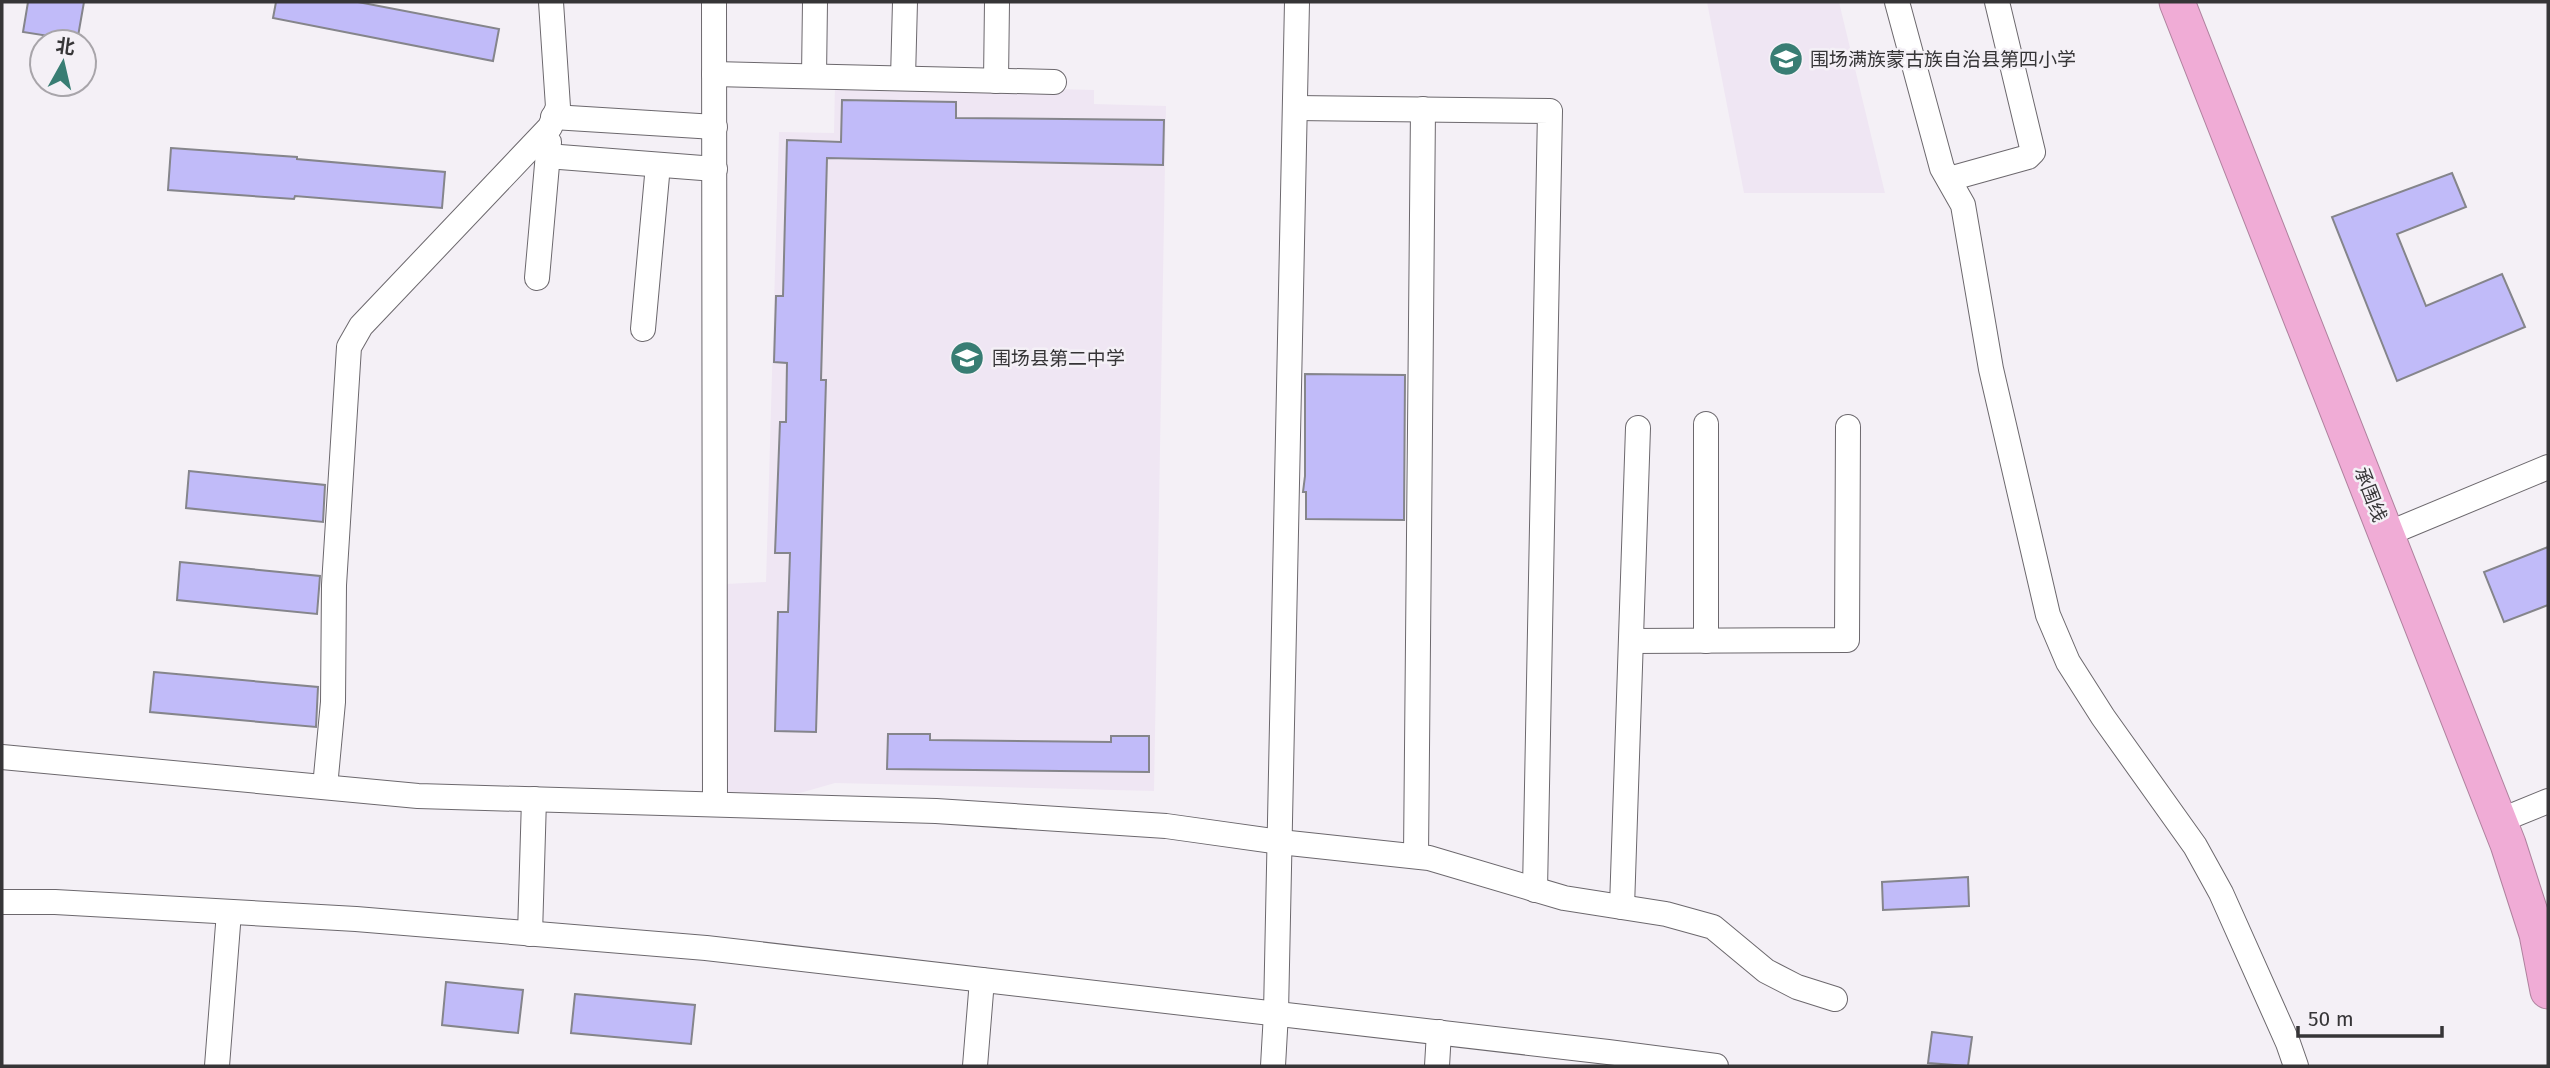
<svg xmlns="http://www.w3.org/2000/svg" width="2550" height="1068" font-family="'Fira Sans','Noto Sans SC',sans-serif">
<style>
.built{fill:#efe6f3}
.building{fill:#c1bbf9;stroke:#85858b;stroke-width:2}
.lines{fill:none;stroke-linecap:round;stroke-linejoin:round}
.minor-casing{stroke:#6c686d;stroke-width:26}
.highway-casing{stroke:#af829e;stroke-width:37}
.minor{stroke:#fff;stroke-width:24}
.highway{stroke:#f0acd6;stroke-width:35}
.labels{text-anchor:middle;stroke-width:5;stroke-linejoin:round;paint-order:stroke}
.poi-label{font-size:19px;fill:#363537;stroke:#f4f0f6;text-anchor:start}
.street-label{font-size:19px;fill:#363537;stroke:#f4f0f6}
</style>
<rect width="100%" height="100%" fill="#f4f0f6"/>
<g class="built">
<polygon points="1707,2 1839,2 1885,193 1744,193"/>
<polygon points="835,83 1094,90 1094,104 1166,106 1154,791 835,783 800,793 726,795 726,584 766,582 779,132 834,133"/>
</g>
<g class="building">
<polygon points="28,2 84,2 77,42 48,42 49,36 23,32"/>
<polygon points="276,2 358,2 499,29 493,61 273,18"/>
<polygon points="842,100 956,102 956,118 1164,120 1163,165 827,158 821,380 826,380 816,732 775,731 778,612 788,612 790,553 775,553 780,422 786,422 787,363 774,362 776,296 783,296 787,140 841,142"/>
<polygon points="171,148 297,157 297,159 445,172 442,208 295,196 294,199 168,190"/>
<polygon points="2452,173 2466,207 2397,234 2426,306 2502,274 2525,327 2397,381 2332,217"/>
<polygon points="1305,374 1405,375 1404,520 1306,519 1306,492 1303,492 1305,476"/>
<polygon points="189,471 325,485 323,522 186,508"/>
<polygon points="2548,547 2548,605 2504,622 2484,572"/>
<polygon points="180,562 320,576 317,614 177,600"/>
<polygon points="154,672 318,687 316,727 150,712"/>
<polygon points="888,734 930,734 930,740 1111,742 1111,736 1149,736 1149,772 887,769"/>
<polygon points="1968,877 1969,906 1883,910 1882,882"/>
<polygon points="446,982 523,990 518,1033 442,1025"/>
<polygon points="575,994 695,1005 691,1044 571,1033"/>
<polygon points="1932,1032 1972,1037 1968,1066 1928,1063"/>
</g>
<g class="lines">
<g class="minor-casing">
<g id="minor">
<polyline points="714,2 715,803"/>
<polyline points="1897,2 1942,168 1963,205 1991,369 2048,615 2068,662 2103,717 2195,846 2221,893 2288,1043 2296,1066"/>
<polyline points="714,74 1054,82"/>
<polyline points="814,76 815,2"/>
<polyline points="903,78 905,2"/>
<polyline points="996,81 997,2"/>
<polyline points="1296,108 1550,111 1535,890"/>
<polyline points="553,117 715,127"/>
<polyline points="547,156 715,169"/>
<polyline points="1949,179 2028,157 2033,152 1997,2"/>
<polyline points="537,278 549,142"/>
<polyline points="643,329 658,165"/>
<polyline points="2387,534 2548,467"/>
<polyline points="1631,641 1847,640 1848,427"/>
<polyline points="1706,641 1706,424"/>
<polyline points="2,757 418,796 936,811 1166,826 1280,842 1429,858 1564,898 1666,914 1713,927 1766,971 1797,987 1835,999"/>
<polyline points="325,787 333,702 334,585 349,347 361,326 550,127 558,107 551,2"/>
<polyline points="2499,821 2548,801"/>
<polyline points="1416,856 1423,109"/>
<polyline points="2,902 55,902 356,919 706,948 1608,1052 1716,1066"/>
<polyline points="1622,907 1638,428"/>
<polyline points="530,934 534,799"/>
<polyline points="217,1066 229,912"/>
<polyline points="975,1066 982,980"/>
<polyline points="1273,1066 1276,1013 1297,2"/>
<polyline points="1437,1066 1439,1032"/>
</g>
</g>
<g class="highway-casing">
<polyline id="highway" points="2177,2 2508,844 2537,934 2548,991"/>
</g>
<use href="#minor" class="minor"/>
<use href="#highway" class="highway"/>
</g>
<defs>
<g id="school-disc" transform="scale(1.75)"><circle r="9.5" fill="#387d73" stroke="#f4f0f6"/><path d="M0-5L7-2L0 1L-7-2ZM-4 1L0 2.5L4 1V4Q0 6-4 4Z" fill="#fff"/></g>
</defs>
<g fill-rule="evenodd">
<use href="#school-disc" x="1786" y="59"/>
<use href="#school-disc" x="967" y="358"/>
</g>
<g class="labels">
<g class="poi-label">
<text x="1810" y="66">围场满族蒙古族自治县第四小学</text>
<text x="992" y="365">围场县第二中学</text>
</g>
<g class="street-label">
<text transform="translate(2371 494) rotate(69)" y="7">承围线</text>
</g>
</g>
<rect width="2550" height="1068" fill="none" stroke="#363537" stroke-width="7"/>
<g transform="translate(63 63) rotate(8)"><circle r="33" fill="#f4f0f6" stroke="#a8a5aa" stroke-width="2"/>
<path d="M0-5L12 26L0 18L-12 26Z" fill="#387d73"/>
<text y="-10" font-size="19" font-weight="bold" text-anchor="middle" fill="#363537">北</text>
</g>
<path d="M2298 1026v10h144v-10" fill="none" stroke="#363537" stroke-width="3.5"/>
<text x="2308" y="1026" font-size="21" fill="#363537" stroke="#f4f0f6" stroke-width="5" paint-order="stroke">50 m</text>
</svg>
